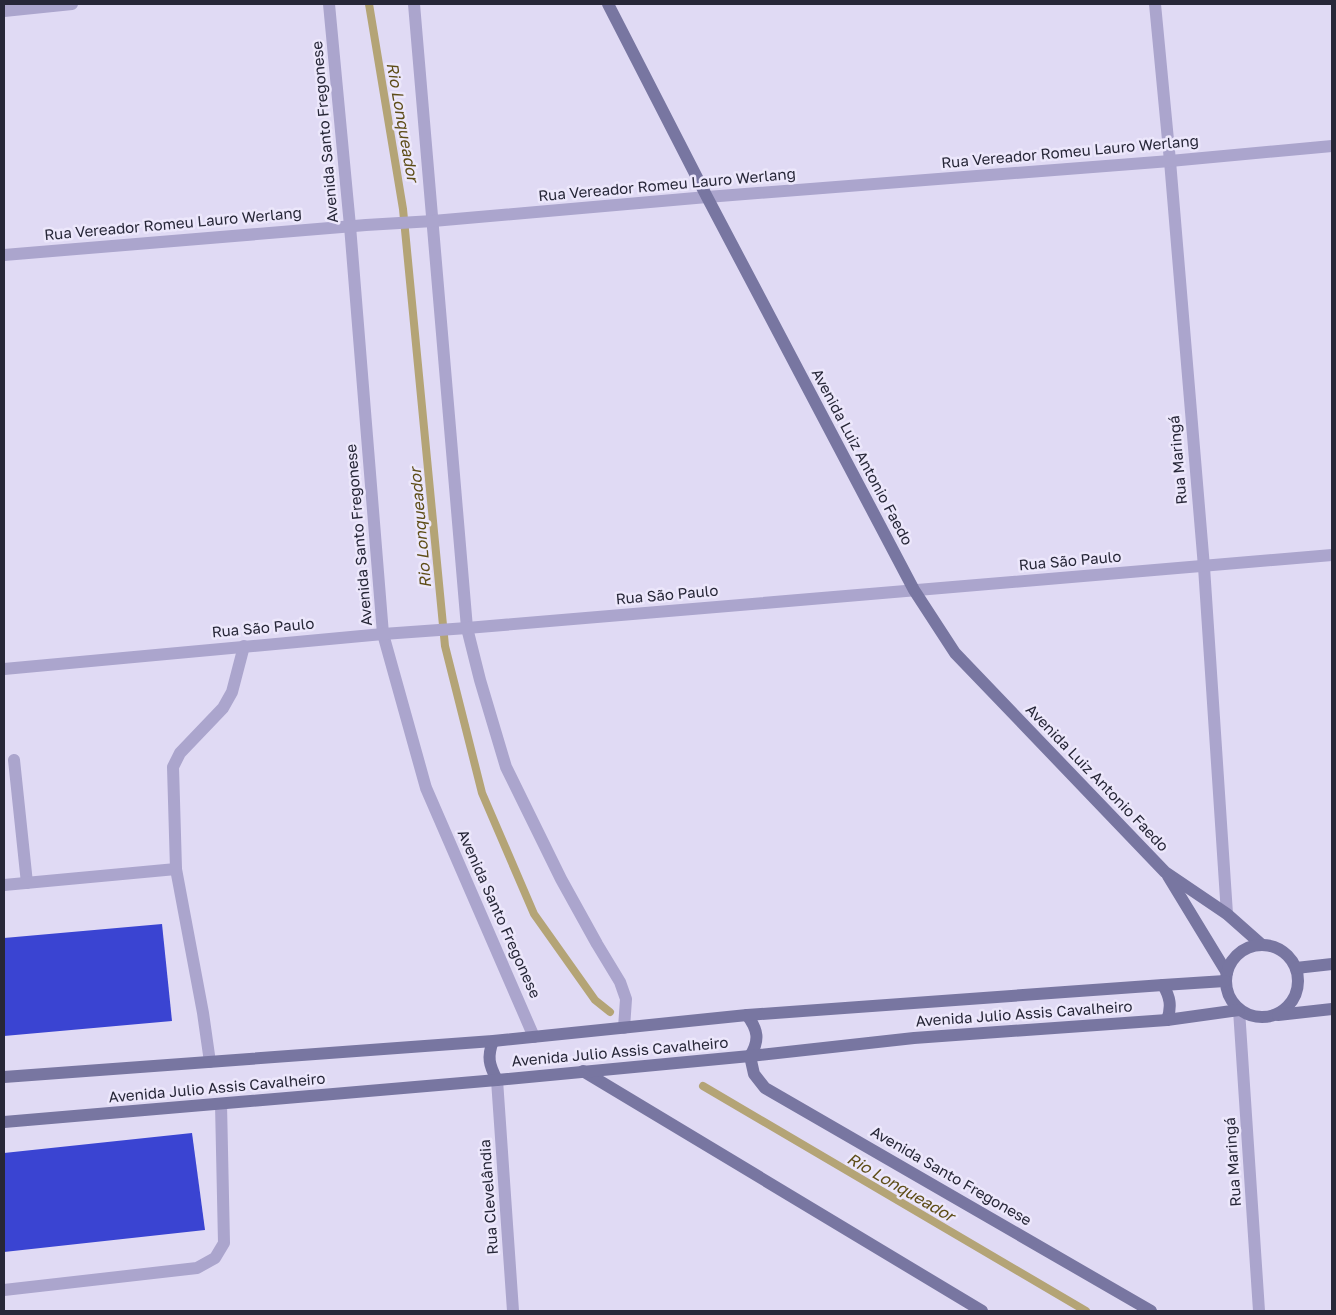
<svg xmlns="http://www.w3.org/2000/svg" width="1336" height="1315" font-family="'Golos Text',sans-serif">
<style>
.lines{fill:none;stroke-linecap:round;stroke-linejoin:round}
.stream{stroke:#b4a476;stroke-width:8}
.building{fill:#3a44d2}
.lane{stroke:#aba5cd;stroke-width:12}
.street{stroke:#aba5cd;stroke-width:12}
.secondary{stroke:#7876a1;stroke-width:12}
.labels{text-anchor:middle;stroke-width:5;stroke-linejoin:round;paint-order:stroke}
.street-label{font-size:15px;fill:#272738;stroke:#ece7fb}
.water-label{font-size:16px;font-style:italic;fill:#5e4d18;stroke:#ece7fb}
</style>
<rect width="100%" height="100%" fill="#e0daf4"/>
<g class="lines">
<g class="stream">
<polyline points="369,4 403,209 445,646 482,793 534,914 595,1000 610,1012"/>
<polyline points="703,1086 1086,1311"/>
</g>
</g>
<g class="building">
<polygon points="162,924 172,1021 4,1036 4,938"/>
<polygon points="192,1133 205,1230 4,1252 4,1153"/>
</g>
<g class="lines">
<g class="lane">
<polyline points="14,760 27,883"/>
<polyline points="4,885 176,869"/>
<polyline points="210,1062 203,1013 176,869 173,767 180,753 223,708 232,692 244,646"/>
<polyline points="4,1290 197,1268 215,1258 224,1243 221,1104"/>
</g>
<g class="street">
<polyline points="329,4 350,226 383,634 426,788 534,1037"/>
<polyline points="414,4 467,628 480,680 506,767 561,879 597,944 620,982 626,999 624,1028"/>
<polyline points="1155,4 1170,161 1204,567 1227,914"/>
<polyline points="4,11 72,4"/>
<polyline points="4,255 366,225 433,221 707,197 1170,161 1332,146"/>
<polyline points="4,669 383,634 467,628 1332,555"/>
<polyline points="1239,1010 1259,1311"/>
<polyline points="497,1080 513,1311"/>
</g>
<g class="secondary">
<polyline points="608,4 707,197 914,590 955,653 1165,872 1227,914 1262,945"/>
<polyline points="1168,876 1227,973"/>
<circle cx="1262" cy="981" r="36"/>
<polyline points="1296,968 1332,964"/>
<path d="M1163 985C1170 997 1172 1006 1167 1020"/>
<path d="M747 1015C758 1030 760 1040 750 1056L754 1074 765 1088 1151 1311"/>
<polyline points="1278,1015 1332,1009"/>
<path d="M493 1041C487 1057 489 1065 497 1080"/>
<polyline points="583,1071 982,1311"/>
<polyline points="4,1077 493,1041 747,1015 1163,985 1225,981"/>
<polyline points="4,1122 497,1080 750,1056 914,1038 1167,1020 1239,1010"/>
</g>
</g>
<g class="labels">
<g class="street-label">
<text transform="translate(325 132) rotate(-95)" y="5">Avenida Santo Fregonese</text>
<text transform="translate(1070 152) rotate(-5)" y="5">Rua Vereador Romeu Lauro Werlang</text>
<text transform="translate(667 185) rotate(-5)" y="5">Rua Vereador Romeu Lauro Werlang</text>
<text transform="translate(173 224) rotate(-5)" y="5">Rua Vereador Romeu Lauro Werlang</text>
<text transform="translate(862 457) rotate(62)" y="5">Avenida Luiz Antonio Faedo</text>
<text transform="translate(1178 460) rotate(-95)" y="5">Rua Maringá</text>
<text transform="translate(359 535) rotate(-95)" y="5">Avenida Santo Fregonese</text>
<text transform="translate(1070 561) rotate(-5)" y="5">Rua São Paulo</text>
<text transform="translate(667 595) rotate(-5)" y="5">Rua São Paulo</text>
<text transform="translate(263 628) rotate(-5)" y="5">Rua São Paulo</text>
<text transform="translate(1097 778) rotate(46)" y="5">Avenida Luiz Antonio Faedo</text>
<text transform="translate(499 914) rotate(66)" y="5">Avenida Santo Fregonese</text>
<text transform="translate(1024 1014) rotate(-4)" y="5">Avenida Julio Assis Cavalheiro</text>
<text transform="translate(620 1052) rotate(-5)" y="5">Avenida Julio Assis Cavalheiro</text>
<text transform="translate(217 1088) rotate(-5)" y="5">Avenida Julio Assis Cavalheiro</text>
<text transform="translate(1233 1162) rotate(-94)" y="5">Rua Maringá</text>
<text transform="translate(951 1176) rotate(30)" y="5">Avenida Santo Fregonese</text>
<text transform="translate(489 1197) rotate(-94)" y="5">Rua Clevelândia</text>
</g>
<g class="water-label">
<text transform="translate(403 122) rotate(80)" y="6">Rio Lonqueador</text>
<text transform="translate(420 528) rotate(-95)" y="6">Rio Lonqueador</text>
<text transform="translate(901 1187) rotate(30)" y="6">Rio Lonqueador</text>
</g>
</g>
<rect width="1336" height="1315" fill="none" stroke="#272738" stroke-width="10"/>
</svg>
